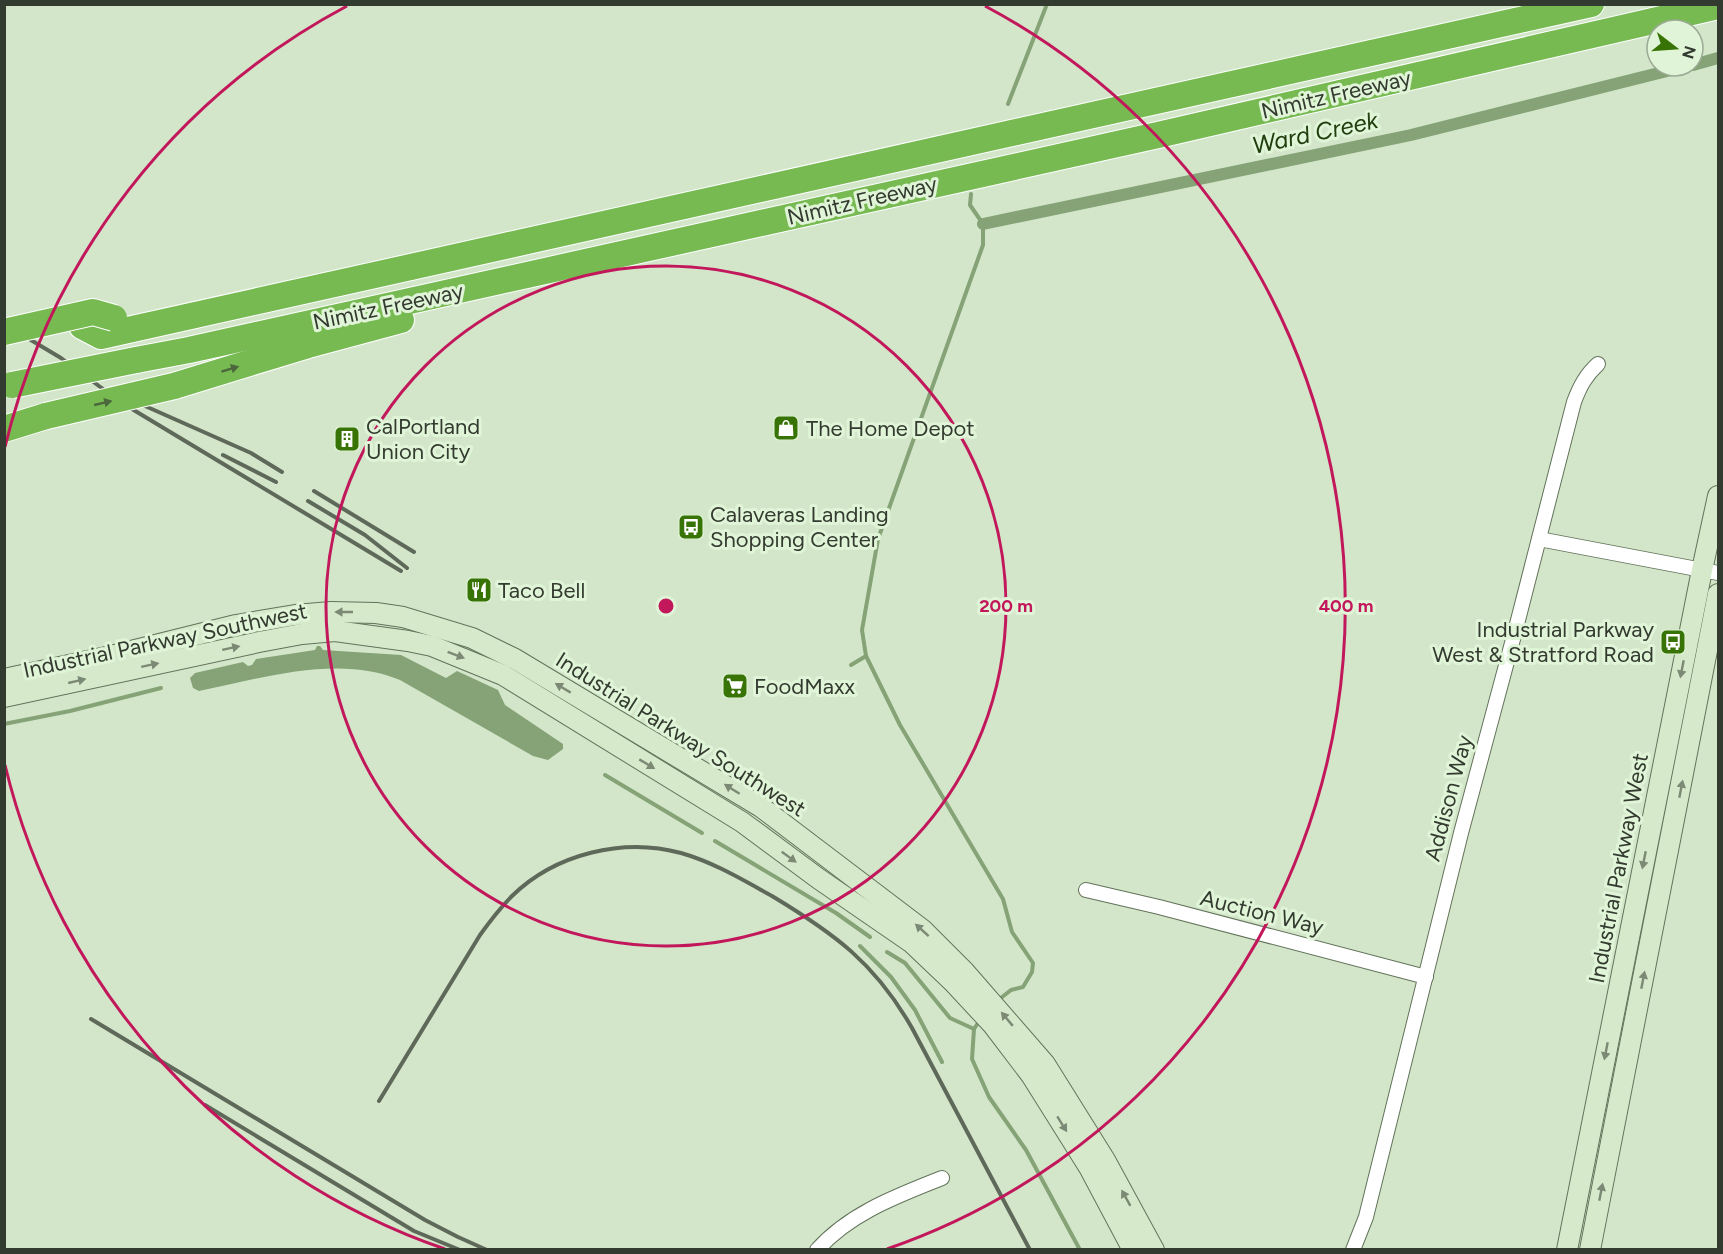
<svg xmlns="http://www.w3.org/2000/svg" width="1723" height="1254" font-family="Figtree,sans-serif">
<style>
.water{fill:#85a376}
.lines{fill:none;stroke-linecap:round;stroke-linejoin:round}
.stream{stroke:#85a376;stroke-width:4}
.canal{stroke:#85a376;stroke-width:12}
.street-casing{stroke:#62735a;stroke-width:16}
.secondary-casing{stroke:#62735a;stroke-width:22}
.highway-casing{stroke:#fff;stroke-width:28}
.street{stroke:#fff;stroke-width:14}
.secondary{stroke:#d6eacb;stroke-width:20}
.highway{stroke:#77ba52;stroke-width:26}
.rail{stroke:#5f695a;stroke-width:4}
.highway-bridge-casing{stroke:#fff;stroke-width:28;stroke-linecap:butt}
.highway-bridge{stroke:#77ba52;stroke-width:26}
.oneway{fill:#4b673b}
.oneway2{fill:#7c8975}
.ring{fill:none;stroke:#c2185b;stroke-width:3}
.labels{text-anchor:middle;stroke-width:6;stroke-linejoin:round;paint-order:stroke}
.street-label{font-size:22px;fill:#333a2f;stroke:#e0f4d7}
.poi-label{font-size:22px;fill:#333a2f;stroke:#e0f4d7;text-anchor:start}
.water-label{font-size:24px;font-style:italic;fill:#203e0e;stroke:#e0f4d7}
.centre{fill:#c2185b;stroke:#e0f4d7;stroke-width:3}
.ring-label{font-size:18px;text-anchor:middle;font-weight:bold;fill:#c2185b;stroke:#e0f4d7;stroke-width:6;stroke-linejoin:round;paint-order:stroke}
</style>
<rect width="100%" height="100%" fill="#d3e6ca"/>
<path class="water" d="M317 646H320L323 650 401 655 446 678 457 671 498 690 505 705 563 744V749L548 760 533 756 400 680C340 654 261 678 199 691L193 688 190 678 195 673 243 662 248 666 252 665 256 659 315 650Z"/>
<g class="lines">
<g class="stream">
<polyline points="1008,104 1047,4"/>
<polyline points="971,194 970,205 983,224 983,245 878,539 862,630 866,656 900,725 1003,899 1012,932 1033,963 1032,972 1023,987 1011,990 997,1001"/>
<polyline points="851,665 866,656"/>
<polyline points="4,724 70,711 161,688"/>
<polyline points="605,775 702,833"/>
<polyline points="715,841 836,913 870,937"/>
<polyline points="860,946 891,977 915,1010 942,1062"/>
<polyline points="887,952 905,963 950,1018 974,1029"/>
<polyline points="980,1020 974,1029 972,1059 989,1097 1026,1150 1080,1250"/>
</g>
<g class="canal">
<polyline points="1693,65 1718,58"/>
<polyline points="983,224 1411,135 1687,66"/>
</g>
<g class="street-casing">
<g id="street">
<polyline points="1539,539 1718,573"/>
<polyline points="1086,890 1159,907 1426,977"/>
<path d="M817 1250C850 1213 897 1196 942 1178"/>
<path d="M1353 1250 1366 1217 1461 833 1516 628 1574 402C1580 386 1586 375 1598 364"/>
</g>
</g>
<g class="secondary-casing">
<g id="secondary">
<polyline points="4,679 111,656 236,625 295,615 331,612 376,613 403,617 472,638 515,659 761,807 923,930 964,971 1045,1064 1105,1160 1154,1250"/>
<polyline points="4,697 259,642 302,634 335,631 408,641 432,646 503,675 742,822 819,879 912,943 953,982 993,1025 1031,1075 1090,1169 1133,1250"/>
<polyline points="1567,1250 1702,570 1718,496"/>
<polyline points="1590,1250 1718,594"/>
</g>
</g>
<g class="highway-casing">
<g id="highway">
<polyline points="82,326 101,336 1591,4"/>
<polyline points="136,360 189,350 1158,135 1718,6"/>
<polyline points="174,386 308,345 401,320"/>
<polyline points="4,429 46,416"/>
</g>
</g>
<use href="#street" class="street"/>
<use href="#secondary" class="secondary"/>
<use href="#highway" class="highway"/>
<g class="rail">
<polyline points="4,324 61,358 122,403 401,571"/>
<polyline points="136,402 251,453 282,472"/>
<polyline points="223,455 276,482"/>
<polyline points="314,491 414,552"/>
<polyline points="308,501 365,535 407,568"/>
<polyline points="91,1019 425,1220 458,1237 487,1250"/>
<path d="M379 1101 480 935C490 921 500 908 512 896 555 854 623 837 681 853 713 862 743 880 772 896 835 934 875 963 912 1028L1030 1250"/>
<polyline points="205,1105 414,1231 460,1250"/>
</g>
<g class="highway-bridge-casing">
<g id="highway-bridge">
<polyline points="4,332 93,312 114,318"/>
<polyline points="12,385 136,360"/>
<polyline points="46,416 174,386"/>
</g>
</g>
<use href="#highway-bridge" class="highway-bridge"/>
</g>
<defs><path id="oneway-solid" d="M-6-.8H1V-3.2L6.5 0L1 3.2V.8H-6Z" transform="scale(1.5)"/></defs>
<g class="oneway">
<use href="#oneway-solid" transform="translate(230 369) rotate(-17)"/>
<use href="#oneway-solid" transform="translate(103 403) rotate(-13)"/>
</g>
<g class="oneway2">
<use href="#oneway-solid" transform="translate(344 612) rotate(-180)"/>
<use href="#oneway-solid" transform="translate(231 648) rotate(-12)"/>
<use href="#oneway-solid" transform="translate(456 655) rotate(21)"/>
<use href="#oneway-solid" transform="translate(150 665) rotate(-12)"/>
<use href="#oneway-solid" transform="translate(1682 669) rotate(101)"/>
<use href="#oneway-solid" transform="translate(77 681) rotate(-13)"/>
<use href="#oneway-solid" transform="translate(563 688) rotate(-149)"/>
<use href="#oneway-solid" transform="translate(647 764) rotate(31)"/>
<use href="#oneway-solid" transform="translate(732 789) rotate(-148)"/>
<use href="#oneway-solid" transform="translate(1681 789) rotate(-79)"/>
<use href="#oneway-solid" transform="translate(789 857) rotate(36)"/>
<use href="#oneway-solid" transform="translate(1644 860) rotate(101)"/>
<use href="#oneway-solid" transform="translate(922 930) rotate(-138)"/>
<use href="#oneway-solid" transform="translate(1643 980) rotate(-79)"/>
<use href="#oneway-solid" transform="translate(1007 1019) rotate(-130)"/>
<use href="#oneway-solid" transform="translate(1606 1051) rotate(101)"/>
<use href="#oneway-solid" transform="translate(1062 1124) rotate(58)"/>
<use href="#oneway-solid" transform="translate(1601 1192) rotate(-79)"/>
<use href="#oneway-solid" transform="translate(1126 1198) rotate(-119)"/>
</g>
<g class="ring">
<circle cx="666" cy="606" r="340"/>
<path d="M445 1249A680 680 0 0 1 5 765M5 447A680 680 0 0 1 347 6M985 6A680 680 0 0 1 887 1249"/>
</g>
<defs>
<g id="shop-square" transform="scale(1.35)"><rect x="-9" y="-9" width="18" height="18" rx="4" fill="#387306" stroke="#e0f4d7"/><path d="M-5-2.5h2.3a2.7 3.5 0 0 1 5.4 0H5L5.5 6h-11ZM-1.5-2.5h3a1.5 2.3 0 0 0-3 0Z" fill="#fff"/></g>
<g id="building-square" transform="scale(1.35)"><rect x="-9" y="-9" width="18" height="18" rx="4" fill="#387306" stroke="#e0f4d7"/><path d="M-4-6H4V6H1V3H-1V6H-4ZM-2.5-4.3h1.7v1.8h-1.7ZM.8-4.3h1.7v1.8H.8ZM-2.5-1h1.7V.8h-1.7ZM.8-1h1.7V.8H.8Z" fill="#fff"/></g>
<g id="bus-square" transform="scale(1.35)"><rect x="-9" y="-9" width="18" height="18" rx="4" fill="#387306" stroke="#e0f4d7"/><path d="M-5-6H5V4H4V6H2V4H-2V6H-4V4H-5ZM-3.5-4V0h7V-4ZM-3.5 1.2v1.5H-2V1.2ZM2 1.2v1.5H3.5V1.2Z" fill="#fff"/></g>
<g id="restaurant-square" transform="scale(1.35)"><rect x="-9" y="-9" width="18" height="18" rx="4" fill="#387306" stroke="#e0f4d7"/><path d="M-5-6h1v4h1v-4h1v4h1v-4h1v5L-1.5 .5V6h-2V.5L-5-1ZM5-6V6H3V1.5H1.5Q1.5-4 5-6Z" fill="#fff"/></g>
<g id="supermarket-square" transform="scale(1.35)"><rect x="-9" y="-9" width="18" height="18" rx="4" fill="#387306" stroke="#e0f4d7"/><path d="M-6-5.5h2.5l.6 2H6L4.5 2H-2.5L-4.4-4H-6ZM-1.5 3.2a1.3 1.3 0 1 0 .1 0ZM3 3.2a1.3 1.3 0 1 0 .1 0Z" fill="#fff"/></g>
</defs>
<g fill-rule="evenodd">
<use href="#shop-square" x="786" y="428"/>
<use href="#building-square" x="347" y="439"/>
<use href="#bus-square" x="691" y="527"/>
<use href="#restaurant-square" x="479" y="590"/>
<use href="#bus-square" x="1673" y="642"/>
<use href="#supermarket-square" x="735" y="686"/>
</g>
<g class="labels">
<g class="street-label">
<text transform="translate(1336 94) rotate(-13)" y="8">Nimitz Freeway</text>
<text transform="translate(862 200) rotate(-13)" y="8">Nimitz Freeway</text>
<text transform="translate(388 306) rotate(-12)" y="8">Nimitz Freeway</text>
<text transform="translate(165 640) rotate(-12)" y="8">Industrial Parkway Southwest</text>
<text transform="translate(681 734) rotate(32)" y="8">Industrial Parkway Southwest</text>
<text transform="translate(1448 798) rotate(-75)" y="8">Addison Way</text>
<text transform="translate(1618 868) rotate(-79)" y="8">Industrial Parkway West</text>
<text transform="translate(1262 912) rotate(14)" y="8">Auction Way</text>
</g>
<g class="poi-label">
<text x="366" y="434">CalPortland<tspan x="366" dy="25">Union City</tspan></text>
<text x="806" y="436">The Home Depot</text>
<text x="710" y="522">Calaveras Landing<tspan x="710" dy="25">Shopping Center</tspan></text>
<text x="498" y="598">Taco Bell</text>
<text x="1654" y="637" text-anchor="end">Industrial Parkway<tspan x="1654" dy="25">West &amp; Stratford Road</tspan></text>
<text x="754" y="694">FoodMaxx</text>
</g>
<g class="water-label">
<text transform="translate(1315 133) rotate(-12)" y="8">Ward Creek</text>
</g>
</g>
<circle cx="666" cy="606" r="9" class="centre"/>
<g class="ring-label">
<text x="1006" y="612">200 m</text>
<text x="1346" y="612">400 m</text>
</g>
<rect width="1723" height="1254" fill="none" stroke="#333a2f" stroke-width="12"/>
<g transform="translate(1675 48) rotate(107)"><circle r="28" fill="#e0f4d7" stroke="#9baa94" stroke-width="1.5"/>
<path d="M0-4.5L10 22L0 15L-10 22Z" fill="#387306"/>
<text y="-9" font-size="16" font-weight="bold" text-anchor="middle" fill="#333a2f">N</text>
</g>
</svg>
